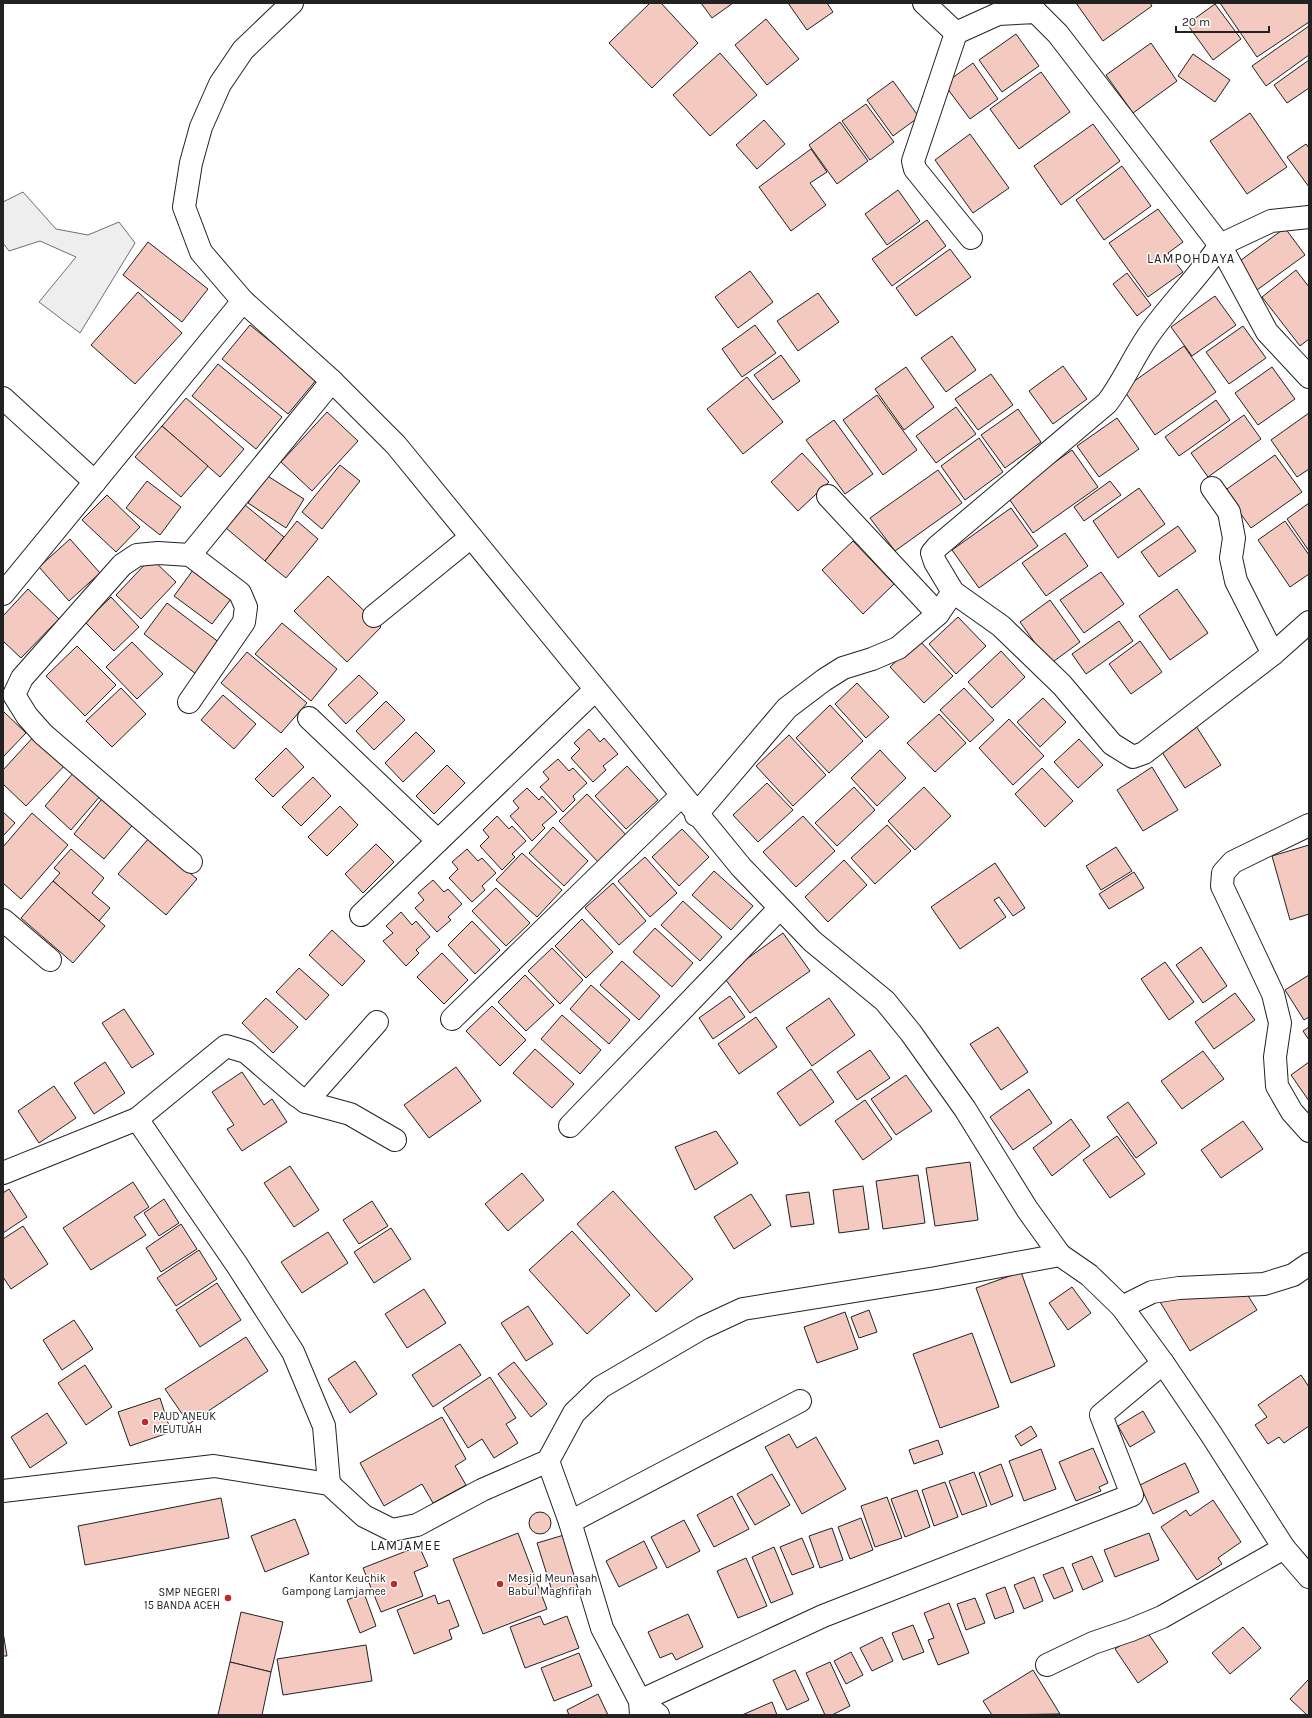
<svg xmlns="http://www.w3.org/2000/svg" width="1312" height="1718" font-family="Karla,sans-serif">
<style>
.green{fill:#eee;stroke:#6f6f6f}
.building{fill:#f3c9c0;stroke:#222}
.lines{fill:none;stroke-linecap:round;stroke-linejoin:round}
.street-casing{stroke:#222;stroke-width:24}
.secondary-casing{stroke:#222;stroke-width:24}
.street{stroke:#fff;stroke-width:22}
.secondary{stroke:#fff;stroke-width:22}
.poi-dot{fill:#c62828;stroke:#fff;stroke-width:1.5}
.labels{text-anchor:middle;stroke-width:3;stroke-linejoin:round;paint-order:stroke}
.poi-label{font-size:11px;fill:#222;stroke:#fff;text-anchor:start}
.quarter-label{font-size:13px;letter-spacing:1px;fill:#222;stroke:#fff}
</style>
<rect width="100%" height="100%" fill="#fff"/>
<polygon class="green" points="23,192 56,229 88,235 119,222 135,243 80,333 39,302 76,257 40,241 9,251 3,243 3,202"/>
<g class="building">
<polygon points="650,3 661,3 698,43 652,88 609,43"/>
<polygon points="701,3 733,3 712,18"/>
<polygon points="788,3 827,3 833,12 807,30"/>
<polygon points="1076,3 1150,3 1152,6 1103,41"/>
<polygon points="1220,3 1309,3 1309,22 1257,57"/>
<polygon points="1215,4 1241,39 1213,60 1187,24"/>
<polygon points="766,19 799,59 767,85 735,45"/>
<polygon points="1309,26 1309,55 1266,86 1252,66"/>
<polygon points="1016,34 1039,66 1002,92 979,60"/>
<polygon points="1151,43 1177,81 1133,113 1106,75"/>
<polygon points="720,53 757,95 710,136 673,95"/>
<polygon points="1193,54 1230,80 1215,102 1178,76"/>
<polygon points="1309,60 1309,88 1287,103 1274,85"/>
<polygon points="973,63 998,99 970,119 944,84"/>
<polygon points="1041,72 1070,112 1019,149 990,109"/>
<polygon points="893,81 919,117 893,136 867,100"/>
<polygon points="866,104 894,142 870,160 842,121"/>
<polygon points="1250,113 1287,167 1247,194 1210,141"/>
<polygon points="764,120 785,144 757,169 736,145"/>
<polygon points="840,122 868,161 837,184 809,145"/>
<polygon points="1093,124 1120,161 1061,205 1034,166"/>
<polygon points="970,134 1009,188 973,213 935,160"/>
<polygon points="1306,144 1309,148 1309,187 1287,157"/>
<polygon points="811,149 827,172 810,183 826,205 791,231 759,187"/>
<polygon points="1122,166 1151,206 1104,240 1076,200"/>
<polygon points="898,190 920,221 887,245 865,214"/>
<polygon points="1158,209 1183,242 1168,253 1183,272 1148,297 1109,243"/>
<polygon points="927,220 946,246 892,286 872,259"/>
<polygon points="1285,228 1305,255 1257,290 1237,263"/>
<polygon points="148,242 208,289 182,322 123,275"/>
<polygon points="950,249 971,277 916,316 896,288"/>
<polygon points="1296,270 1309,287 1309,339 1300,346 1262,297"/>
<polygon points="750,271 773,302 738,328 715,297"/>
<polygon points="1127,273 1151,305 1137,316 1113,284"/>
<polygon points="138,292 182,333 135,384 91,345"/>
<polygon points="818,293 839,322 798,351 777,321"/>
<polygon points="1215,296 1236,325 1192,356 1171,327"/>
<polygon points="250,325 317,379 288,414 222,359"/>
<polygon points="755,325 776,353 742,377 722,349"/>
<polygon points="1243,326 1266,358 1229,384 1206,352"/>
<polygon points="952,336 976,370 946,392 921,358"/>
<polygon points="1184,346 1216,392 1155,435 1123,389"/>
<polygon points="781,355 800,381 773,400 754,375"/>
<polygon points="218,364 282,417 256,449 192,396"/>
<polygon points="1063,366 1087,399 1053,424 1029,391"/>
<polygon points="906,367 934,407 904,430 875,389"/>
<polygon points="1272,367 1295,399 1258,425 1235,393"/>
<polygon points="991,374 1013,405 978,430 955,399"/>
<polygon points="747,377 783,422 743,454 707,409"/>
<polygon points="877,395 917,450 883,475 843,420"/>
<polygon points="186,398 244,449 220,477 162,426"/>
<polygon points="1216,400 1230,420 1179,456 1165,437"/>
<polygon points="956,407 976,434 936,463 916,436"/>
<polygon points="1018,409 1041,442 1005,468 981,435"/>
<polygon points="327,412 358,441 312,491 281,462"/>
<polygon points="1309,413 1309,469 1297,477 1271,440"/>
<polygon points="1244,415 1261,439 1208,477 1191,453"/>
<polygon points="1117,418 1139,449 1099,477 1077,446"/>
<polygon points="834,420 873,474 845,494 806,440"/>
<polygon points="162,426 208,466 181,497 135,457"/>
<polygon points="979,438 1003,472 965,500 941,466"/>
<polygon points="1072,450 1098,487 1033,533 1007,496"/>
<polygon points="802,453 829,482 798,511 771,482"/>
<polygon points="1275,455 1302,492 1251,528 1224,491"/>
<polygon points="340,465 360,481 322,529 302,512"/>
<polygon points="938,470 962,503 895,551 870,518"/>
<polygon points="266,475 304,499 286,528 248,503"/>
<polygon points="147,481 181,507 160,535 126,508"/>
<polygon points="1110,481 1121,495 1084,521 1074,507"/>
<polygon points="1139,488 1165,524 1118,558 1093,521"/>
<polygon points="107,495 140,527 116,552 82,520"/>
<polygon points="1309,503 1309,551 1287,519"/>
<polygon points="245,505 284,537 265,561 226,528"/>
<polygon points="1011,508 1038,546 979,588 952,550"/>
<polygon points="297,521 318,539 286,578 265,561"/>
<polygon points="1285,521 1309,555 1309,574 1290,587 1258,540"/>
<polygon points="1178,526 1196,551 1159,577 1141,552"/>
<polygon points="1065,533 1088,566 1046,596 1022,563"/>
<polygon points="70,539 100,573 69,601 39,567"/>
<polygon points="853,541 894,584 863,614 822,570"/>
<polygon points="151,558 176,582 141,619 116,595"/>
<polygon points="196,566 234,595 212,624 174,596"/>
<polygon points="1101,572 1124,604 1084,633 1060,600"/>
<polygon points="328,576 381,627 347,662 294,611"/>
<polygon points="28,589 59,619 21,658 3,641 3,616"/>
<polygon points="1177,589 1208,633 1170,660 1139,616"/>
<polygon points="111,597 139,627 114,651 85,622"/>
<polygon points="1050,600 1080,642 1050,664 1020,622"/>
<polygon points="167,603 220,643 196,674 144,634"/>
<polygon points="958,617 986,646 956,674 929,644"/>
<polygon points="1119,621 1133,641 1086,674 1072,654"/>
<polygon points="282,623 337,669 311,701 255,654"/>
<polygon points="919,640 953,676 924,703 890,667"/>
<polygon points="1140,641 1162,672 1131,694 1109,664"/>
<polygon points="132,642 163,674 137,699 106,667"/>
<polygon points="77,646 116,685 85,716 46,676"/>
<polygon points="1001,651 1025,677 992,708 968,682"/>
<polygon points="247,652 307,703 281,733 221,683"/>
<polygon points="359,675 378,693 346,724 328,705"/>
<polygon points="857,683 889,717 866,738 835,704"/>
<polygon points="121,688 146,714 112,747 86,721"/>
<polygon points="964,688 994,720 970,742 940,710"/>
<polygon points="223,695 256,724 234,749 201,720"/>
<polygon points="1043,698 1066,722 1040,747 1017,722"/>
<polygon points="386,701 405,720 374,750 356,731"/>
<polygon points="830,705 863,741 829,773 796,738"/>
<polygon points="3,711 26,733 3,757"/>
<polygon points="939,714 966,743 935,772 907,743"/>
<polygon points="1009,719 1044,756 1013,785 979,748"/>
<polygon points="1196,726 1221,765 1185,788 1160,749"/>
<polygon points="589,729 600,742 604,738 618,754 603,766 606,770 593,782 571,758 580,749 574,743"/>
<polygon points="416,732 435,751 403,782 385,763"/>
<polygon points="37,733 68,762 26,806 3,784 3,770"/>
<polygon points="789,735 826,775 793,806 756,766"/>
<polygon points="1079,739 1103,765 1078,788 1054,762"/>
<polygon points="286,748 304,767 273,797 255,779"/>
<polygon points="880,750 906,778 877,806 851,778"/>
<polygon points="558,759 569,771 573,768 587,783 573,796 575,800 563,812 540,787 549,779 543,772"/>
<polygon points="447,765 465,783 434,814 416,796"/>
<polygon points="627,766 658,800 626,829 595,796"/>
<polygon points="1152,767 1178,810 1143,831 1117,790"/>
<polygon points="1042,768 1073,801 1045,827 1015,794"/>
<polygon points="74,772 101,795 71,830 45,806"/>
<polygon points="313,777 331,796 301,826 282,807"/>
<polygon points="767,783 793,810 758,842 733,815"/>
<polygon points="854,787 875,810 837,846 815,823"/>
<polygon points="924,787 951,816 915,850 888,821"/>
<polygon points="527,788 539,800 542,796 557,812 542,825 545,828 532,841 510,816 519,808 513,801"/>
<polygon points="587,794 629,838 601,865 559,821"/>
<polygon points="105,795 136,821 104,859 74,834"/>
<polygon points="340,806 358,825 327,856 308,837"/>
<polygon points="3,812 15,823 3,836"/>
<polygon points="32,813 68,845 21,899 3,883 3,847"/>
<polygon points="497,816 509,829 512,826 526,841 512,854 515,857 502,870 480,846 489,837 483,830"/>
<polygon points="803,816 835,851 796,887 763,852"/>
<polygon points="887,825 911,851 875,884 851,858"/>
<polygon points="553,827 588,861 564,886 529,853"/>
<polygon points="682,829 709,857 679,886 652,857"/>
<polygon points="149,838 197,879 166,915 118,874"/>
<polygon points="376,844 394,862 363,893 345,874"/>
<polygon points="1309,845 1309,914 1290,920 1272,856"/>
<polygon points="1116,847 1132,871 1101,890 1086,866"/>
<polygon points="71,849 104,878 92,893 110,908 99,921 53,881 60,873 54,868"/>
<polygon points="467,849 478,861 482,858 496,873 482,886 485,890 472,902 449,878 458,869 452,862"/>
<polygon points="522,853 562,890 537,917 496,880"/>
<polygon points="645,857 677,893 650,917 618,881"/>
<polygon points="844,860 867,885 828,922 805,897"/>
<polygon points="995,863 1025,908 1013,916 999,897 994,900 1006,917 960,949 931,907"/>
<polygon points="714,871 753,906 731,930 692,895"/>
<polygon points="1134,872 1144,888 1109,909 1099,894"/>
<polygon points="433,880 444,892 448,889 462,904 448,917 451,920 437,932 415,908 424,900 418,893"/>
<polygon points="53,881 105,926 73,963 21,918"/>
<polygon points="613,883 646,921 619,945 585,908"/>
<polygon points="496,888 530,923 506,946 472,911"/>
<polygon points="683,901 722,937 700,961 661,925"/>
<polygon points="401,912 412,925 416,921 430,937 416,950 419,953 406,966 383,941 393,933 386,926"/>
<polygon points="582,919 613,952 586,978 555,946"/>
<polygon points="472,921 500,950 475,974 448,945"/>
<polygon points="655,928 693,963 672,987 633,952"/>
<polygon points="332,930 365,961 342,986 309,955"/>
<polygon points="783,933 810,971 750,1013 723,976"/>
<polygon points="1201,947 1227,986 1203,1003 1176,965"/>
<polygon points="552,948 583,980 560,1004 528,971"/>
<polygon points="442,953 468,980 444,1004 417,977"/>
<polygon points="622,961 660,996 639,1020 600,985"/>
<polygon points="1165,962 1194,1002 1169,1020 1141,979"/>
<polygon points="299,968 329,995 306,1020 276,992"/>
<polygon points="525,975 554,1005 526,1031 498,1002"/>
<polygon points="1309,975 1309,1017 1304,1020 1285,990"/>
<polygon points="591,985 630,1020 609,1044 570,1009"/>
<polygon points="1235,993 1255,1020 1214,1049 1195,1022"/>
<polygon points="730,996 745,1017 713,1039 699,1018"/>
<polygon points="266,998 298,1027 273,1053 242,1023"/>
<polygon points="829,998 855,1035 812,1066 786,1028"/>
<polygon points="492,1006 526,1040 500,1066 466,1031"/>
<polygon points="124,1009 154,1054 132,1068 102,1023"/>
<polygon points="562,1015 601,1050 580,1074 541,1039"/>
<polygon points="756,1017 777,1047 739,1074 718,1044"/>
<polygon points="998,1027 1028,1072 1001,1090 970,1044"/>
<polygon points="1309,1027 1309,1040 1303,1031"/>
<polygon points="535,1049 574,1084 552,1108 513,1073"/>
<polygon points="870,1050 890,1078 857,1100 837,1072"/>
<polygon points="1203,1051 1224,1079 1182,1109 1161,1081"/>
<polygon points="105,1062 125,1093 94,1114 74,1083"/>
<polygon points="1309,1062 1309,1101 1291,1075"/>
<polygon points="456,1067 481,1101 429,1138 404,1105"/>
<polygon points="811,1069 834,1102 800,1126 777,1093"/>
<polygon points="242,1072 264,1105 272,1099 287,1122 242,1151 227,1129 234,1125 212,1092"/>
<polygon points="906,1075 932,1111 896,1135 871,1099"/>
<polygon points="54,1086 76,1118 39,1143 18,1111"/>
<polygon points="1029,1089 1052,1123 1013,1150 990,1117"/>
<polygon points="865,1100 892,1139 863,1160 835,1121"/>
<polygon points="1128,1102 1157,1143 1136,1158 1107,1117"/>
<polygon points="1071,1119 1090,1146 1052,1176 1033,1148"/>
<polygon points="1243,1121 1263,1149 1221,1178 1201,1150"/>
<polygon points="716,1131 738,1163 695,1190 675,1147"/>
<polygon points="1117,1136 1145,1174 1110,1198 1083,1160"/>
<polygon points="970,1162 978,1220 935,1226 926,1168"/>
<polygon points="290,1166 319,1210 294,1227 264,1183"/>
<polygon points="522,1173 544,1200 508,1231 485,1204"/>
<polygon points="918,1175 925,1223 883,1229 876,1181"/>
<polygon points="133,1182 149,1207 134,1217 146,1235 91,1270 63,1228"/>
<polygon points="863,1186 869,1229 839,1233 833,1190"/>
<polygon points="9,1189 27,1217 3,1233 3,1193"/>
<polygon points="613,1191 693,1279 656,1312 577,1224"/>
<polygon points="809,1192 814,1224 791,1227 786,1195"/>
<polygon points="751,1194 771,1225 734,1249 714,1217"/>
<polygon points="164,1199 179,1223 159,1236 144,1213"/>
<polygon points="372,1201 388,1226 359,1244 343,1220"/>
<polygon points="181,1224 197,1249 161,1272 146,1248"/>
<polygon points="23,1226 48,1264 11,1289 3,1277 3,1239"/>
<polygon points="391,1228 411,1259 374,1283 354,1252"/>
<polygon points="572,1231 630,1295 587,1334 529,1270"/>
<polygon points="328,1232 348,1263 302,1293 281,1262"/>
<polygon points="199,1250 217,1279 176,1306 157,1278"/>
<polygon points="1021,1272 1055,1366 1011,1383 976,1288"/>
<polygon points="217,1283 241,1320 200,1347 176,1310"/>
<polygon points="1072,1287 1091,1313 1068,1330 1049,1303"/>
<polygon points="424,1289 446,1323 407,1348 385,1314"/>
<polygon points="1247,1294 1257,1310 1190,1351 1157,1297"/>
<polygon points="528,1306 553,1344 526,1361 501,1323"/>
<polygon points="869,1310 877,1332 859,1338 851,1317"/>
<polygon points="845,1312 858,1349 817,1363 804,1327"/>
<polygon points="74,1320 93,1349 62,1370 43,1340"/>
<polygon points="972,1333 999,1407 940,1428 913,1354"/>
<polygon points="246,1337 268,1371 189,1424 165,1389"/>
<polygon points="460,1344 481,1375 433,1407 412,1375"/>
<polygon points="355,1361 377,1394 350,1413 328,1379"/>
<polygon points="514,1362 547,1404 531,1417 498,1374"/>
<polygon points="85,1365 112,1407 86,1425 58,1383"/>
<polygon points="1301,1375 1309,1387 1309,1426 1284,1443 1279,1437 1268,1444 1255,1425 1267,1417 1258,1405"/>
<polygon points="490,1377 516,1418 506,1424 518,1443 494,1458 482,1439 468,1448 443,1408"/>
<polygon points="160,1398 171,1432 130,1446 118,1412"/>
<polygon points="1143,1411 1155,1432 1130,1447 1118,1426"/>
<polygon points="47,1413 67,1443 30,1468 11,1437"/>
<polygon points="442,1417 466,1459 455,1466 466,1485 433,1503 422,1484 384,1506 360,1463"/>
<polygon points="1031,1426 1037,1436 1021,1446 1015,1436"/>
<polygon points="789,1434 797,1448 816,1437 846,1489 802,1514 765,1447"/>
<polygon points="938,1440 943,1454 914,1464 909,1450"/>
<polygon points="1093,1448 1108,1483 1099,1487 1101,1491 1076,1501 1059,1462"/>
<polygon points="1041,1449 1056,1489 1024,1501 1009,1461"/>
<polygon points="1185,1463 1199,1492 1153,1514 1140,1485"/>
<polygon points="1001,1464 1013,1496 991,1505 979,1473"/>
<polygon points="974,1472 987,1506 962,1515 949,1481"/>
<polygon points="772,1474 790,1505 755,1525 737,1494"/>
<polygon points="945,1482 958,1517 934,1526 922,1490"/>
<polygon points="917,1490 930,1527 905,1537 891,1499"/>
<polygon points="732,1496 749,1529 714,1547 697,1515"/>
<polygon points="887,1497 902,1538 875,1547 861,1506"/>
<polygon points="221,1498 229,1538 85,1565 78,1526"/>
<polygon points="1213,1500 1241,1542 1218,1558 1222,1564 1197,1580 1161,1527 1186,1510 1190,1516"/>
<circle cx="540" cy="1523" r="11"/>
<polygon points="861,1518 873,1550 850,1559 838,1527"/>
<polygon points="295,1519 309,1554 265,1572 251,1536"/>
<polygon points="684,1520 700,1551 667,1568 651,1537"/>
<polygon points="832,1528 843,1560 820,1568 809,1536"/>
<polygon points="518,1533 547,1609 483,1634 453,1559"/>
<polygon points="1149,1533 1159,1560 1115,1577 1104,1550"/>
<polygon points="564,1535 580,1589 554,1597 537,1543"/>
<polygon points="802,1538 814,1567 792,1575 780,1547"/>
<polygon points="644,1541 657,1568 619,1587 606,1561"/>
<polygon points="419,1546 428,1566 414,1572 423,1596 381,1612 363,1568"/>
<polygon points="774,1547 793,1594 771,1603 752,1557"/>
<polygon points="1092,1556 1103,1581 1083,1590 1072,1564"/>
<polygon points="746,1558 767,1606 738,1618 717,1571"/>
<polygon points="1063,1567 1073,1591 1054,1599 1043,1575"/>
<polygon points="1034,1577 1043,1601 1024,1609 1014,1585"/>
<polygon points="1005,1587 1014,1612 995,1619 986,1594"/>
<polygon points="364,1593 376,1626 360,1633 347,1600"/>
<polygon points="435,1595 438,1604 449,1600 459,1626 449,1630 452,1639 414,1654 397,1610"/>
<polygon points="975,1598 985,1623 966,1630 957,1604"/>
<polygon points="949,1603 969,1653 938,1665 928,1640 934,1638 924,1613"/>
<polygon points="241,1612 283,1622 271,1672 230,1662"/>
<polygon points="688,1614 703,1647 676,1660 672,1653 660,1658 648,1632"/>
<polygon points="540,1616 544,1625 567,1616 579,1648 525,1668 510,1627"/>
<polygon points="913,1625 924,1652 903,1660 892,1633"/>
<polygon points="1243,1627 1261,1648 1230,1674 1212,1653"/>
<polygon points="1145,1629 1168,1662 1138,1683 1115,1649"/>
<polygon points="3,1632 7,1656 3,1656"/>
<polygon points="882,1637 893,1661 872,1671 860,1648"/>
<polygon points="366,1645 372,1681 283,1695 277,1659"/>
<polygon points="851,1652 863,1675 846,1684 834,1661"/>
<polygon points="579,1653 592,1686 554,1701 541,1668"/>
<polygon points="230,1662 271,1672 262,1715 218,1715"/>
<polygon points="830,1662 850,1706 832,1715 825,1715 806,1673"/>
<polygon points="795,1670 809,1700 787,1710 773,1680"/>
<polygon points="1033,1670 1060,1714 992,1715 983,1701"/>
<polygon points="1309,1679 1309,1715 1307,1715 1290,1699"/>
<polygon points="598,1694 608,1715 569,1715 567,1710"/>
<polygon points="772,1702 777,1715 742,1715"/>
</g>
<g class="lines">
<g class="street-casing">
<g id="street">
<polyline points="924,3 956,33 998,14 1036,12 1058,34 1220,245 1271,221 1309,217"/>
<polyline points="956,33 913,161 915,169 971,238"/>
<polyline points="3,398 95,482"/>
<polyline points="1212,488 1229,512 1234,538 1231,558 1236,581 1273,654"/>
<polyline points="828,496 938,614"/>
<path d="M953 592 935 562 932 553 937 547 1107 403C1123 382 1133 358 1148 336 1170 304 1198 278 1220 245L1267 332 1309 377"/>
<polyline points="3,594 243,301"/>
<polyline points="374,616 471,537"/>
<polyline points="189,702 244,622 246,607 240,593 190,555"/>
<polyline points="309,718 438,841"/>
<polyline points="696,815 787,708 824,680 843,668 872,659 898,648 938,614 953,592 1001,626 1062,685 1112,744 1133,757 1144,753 1273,654 1309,622"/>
<polyline points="1309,825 1233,862 1223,873 1222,886 1273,994 1280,1023 1275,1057 1277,1086 1292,1112 1309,1131"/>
<polyline points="191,862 43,734 27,716 14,695 22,678 122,565 137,555 158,553 190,555 332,381"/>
<polyline points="361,915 595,690"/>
<polyline points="3,920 50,960"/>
<polyline points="452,1019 681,796"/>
<polyline points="306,1102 350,1114 395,1140"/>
<polyline points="137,1119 237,1265 293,1352 324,1426 329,1484"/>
<polyline points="570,1126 780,908"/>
<polyline points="3,1173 137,1119 226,1046 246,1052 296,1095 306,1102 377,1022"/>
<polyline points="1122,1307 1152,1292 1179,1288 1264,1284 1293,1275 1309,1264"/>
<polyline points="548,1461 570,1522 602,1628 640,1701 641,1715"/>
<polyline points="3,1491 214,1466 329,1484 364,1516 392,1530 417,1525 482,1490 548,1461 574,1413 601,1387 702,1328 743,1309 936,1278 1060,1255"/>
<polyline points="570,1522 800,1401"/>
<polyline points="1047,1665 1093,1643 1131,1630 1162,1617 1284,1548"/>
<polyline points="658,1715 640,1701 823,1616 1132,1495 1101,1415 1163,1363"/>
</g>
</g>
<g class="secondary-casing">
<polyline id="secondary" points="292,3 243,50 220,84 201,127 191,163 184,207 201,252 243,301 332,381 396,445 741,867 812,941 885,1001 911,1033 965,1109 1027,1209 1060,1255 1089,1275 1122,1307 1163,1363 1211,1434 1284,1548 1309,1577"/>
</g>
<use href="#street" class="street"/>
<use href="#secondary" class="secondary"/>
</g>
<g class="poi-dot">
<circle cx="145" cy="1422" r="4"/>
<circle cx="394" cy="1584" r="4"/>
<circle cx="500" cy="1584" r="4"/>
<circle cx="228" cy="1598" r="4"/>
</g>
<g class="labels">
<g class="poi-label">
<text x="153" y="1420">PAUD ANEUK<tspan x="153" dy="13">MEUTUAH</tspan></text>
<text x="386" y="1582" text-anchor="end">Kantor Keuchik<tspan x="386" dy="13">Gampong Lamjamee</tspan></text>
<text x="508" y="1582">Mesjid Meunasah<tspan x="508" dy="13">Babul Maghfirah</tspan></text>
<text x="220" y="1596" text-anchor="end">SMP NEGERI<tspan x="220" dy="13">15 BANDA ACEH</tspan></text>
</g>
<g class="quarter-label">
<text x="1191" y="263">LAMPOHDAYA</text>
<text x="406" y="1550">LAMJAMEE</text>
</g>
</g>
<rect width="1312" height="1718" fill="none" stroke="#222222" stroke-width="8"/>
<path d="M1176 26v6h93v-6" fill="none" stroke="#222222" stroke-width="2"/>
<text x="1182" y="26" font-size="12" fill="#222222" stroke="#ffffff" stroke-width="3" paint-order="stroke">20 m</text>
</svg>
